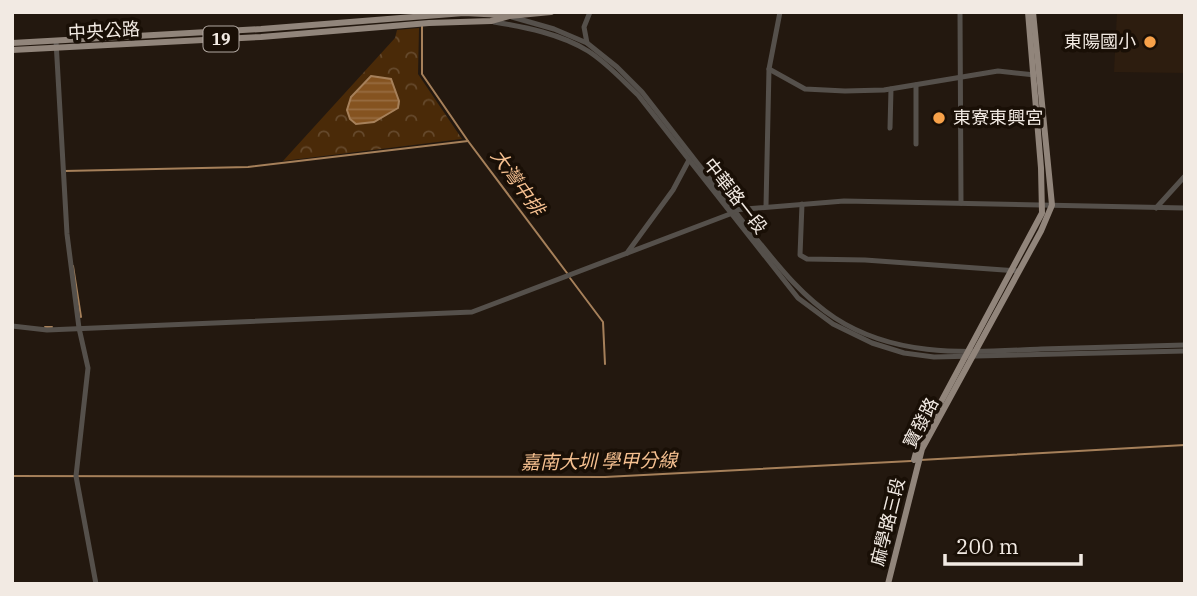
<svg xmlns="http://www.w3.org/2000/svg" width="1197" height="596" font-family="'IBM Plex Serif','Noto Sans TC',serif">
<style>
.built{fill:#2d1d0f}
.park{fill:url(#park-crowns)}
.water{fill:url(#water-rules);stroke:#a6805a;stroke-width:2}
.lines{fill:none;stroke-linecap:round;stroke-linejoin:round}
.stream{stroke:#a6805a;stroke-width:2}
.minor{stroke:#55504b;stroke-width:5}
.major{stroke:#91857b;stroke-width:6}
.poi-dot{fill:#f7a149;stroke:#190f06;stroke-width:2.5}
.labels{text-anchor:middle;stroke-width:7;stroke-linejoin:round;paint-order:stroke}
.shield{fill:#190f06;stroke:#b1a8a1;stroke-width:2}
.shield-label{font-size:16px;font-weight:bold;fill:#f2eae3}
.street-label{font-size:18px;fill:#f2eae3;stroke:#190f06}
.poi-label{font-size:18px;fill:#f2eae3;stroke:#190f06;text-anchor:end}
.water-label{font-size:19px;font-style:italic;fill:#f6c090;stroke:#190f06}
</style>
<defs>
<pattern id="park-crowns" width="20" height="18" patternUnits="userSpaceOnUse" patternTransform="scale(1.75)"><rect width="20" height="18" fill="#4a2a08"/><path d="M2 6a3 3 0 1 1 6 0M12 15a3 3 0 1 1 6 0" fill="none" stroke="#65492c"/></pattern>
<pattern id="water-rules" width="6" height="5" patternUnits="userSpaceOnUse" patternTransform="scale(1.75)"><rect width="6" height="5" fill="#855320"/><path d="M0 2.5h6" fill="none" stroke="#976c40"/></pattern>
</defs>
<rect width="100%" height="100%" fill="#23180f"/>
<polygon class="built" points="1117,12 1185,12 1185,73 1114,72"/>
<polygon class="park" points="419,28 418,74 462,139 283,161 395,38 397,30"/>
<polygon class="water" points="371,76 391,79 399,101 398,108 374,122 356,124 350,119 347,110 351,97"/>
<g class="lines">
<g class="stream">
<polyline points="422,25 422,74 468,141 567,273"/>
<polyline points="64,171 248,167 468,141"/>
<polyline points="73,266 81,317"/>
<polyline points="570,278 603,322 605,364"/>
<polyline points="45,327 52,327"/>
<polyline points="920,460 1185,445"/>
<polyline points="12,476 605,477 911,461"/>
</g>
<g class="minor">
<polyline points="960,12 961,203"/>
<polyline points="512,17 554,29 587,43 617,67 642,92 744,223"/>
<path d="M494 22C525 27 561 34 588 51 607 63 622 80 638 95L798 298 833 324 872 343 904 353 934 357 1185 351"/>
<polyline points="56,41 67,234 79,328 88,368 76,476 96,584"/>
<polyline points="587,43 584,27 590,12"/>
<polyline points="769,69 805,89 845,91 884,90 998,71 1035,75"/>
<polyline points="916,85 916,144"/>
<polyline points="890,128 891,89"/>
<polyline points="802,204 800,255 807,259 865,260 1018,271"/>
<polyline points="766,206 769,69 780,12"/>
<polyline points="1156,208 1185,176"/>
<path d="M750 231C776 263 800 295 835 318 898 359 970 352 1041 349 1089 348 1137 346 1185 345"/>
<polyline points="627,253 673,190 689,160"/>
<polyline points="12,326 47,330 472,312 730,214 733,210 844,201 1185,208"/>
</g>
<g class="major">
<polyline points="12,43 261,29 464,13 504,15"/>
<polyline points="12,50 261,37 429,23 491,21 509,16 551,12"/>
<polyline points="914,460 918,445 1042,213 1041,168 1028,12"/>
<polyline points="888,584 922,449 1041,231 1052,205 1033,12"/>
</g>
</g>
<g class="poi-dot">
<circle cx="1150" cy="42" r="7"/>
<circle cx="939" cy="118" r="7"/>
</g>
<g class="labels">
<rect class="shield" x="203.5" y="26.5" width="35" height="25" rx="5"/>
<g class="shield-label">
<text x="221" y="45">19</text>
</g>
<g class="street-label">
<text transform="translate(104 31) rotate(-3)" y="6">中央公路</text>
<text transform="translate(735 196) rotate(52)" y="6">中華路一段</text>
<text transform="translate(921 423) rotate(-63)" y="6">寶發路</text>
<text transform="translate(888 522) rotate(-76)" y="6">麻學路三段</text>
</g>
<g class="poi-label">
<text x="1136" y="48">東陽國小</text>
<text x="953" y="124" text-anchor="start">東寮東興宮</text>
</g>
<g class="water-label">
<text transform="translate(518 182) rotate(54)" y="7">大灣中排</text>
<text transform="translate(599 461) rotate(-1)" y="7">嘉南大圳 學甲分線</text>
</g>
</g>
<rect width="1197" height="596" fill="none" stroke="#f2eae3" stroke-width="28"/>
<path d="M945 554v10h136v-10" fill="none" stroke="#f2eae3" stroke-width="3.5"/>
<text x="956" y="554" font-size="21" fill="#f2eae3" stroke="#190f06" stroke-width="5" paint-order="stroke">200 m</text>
</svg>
